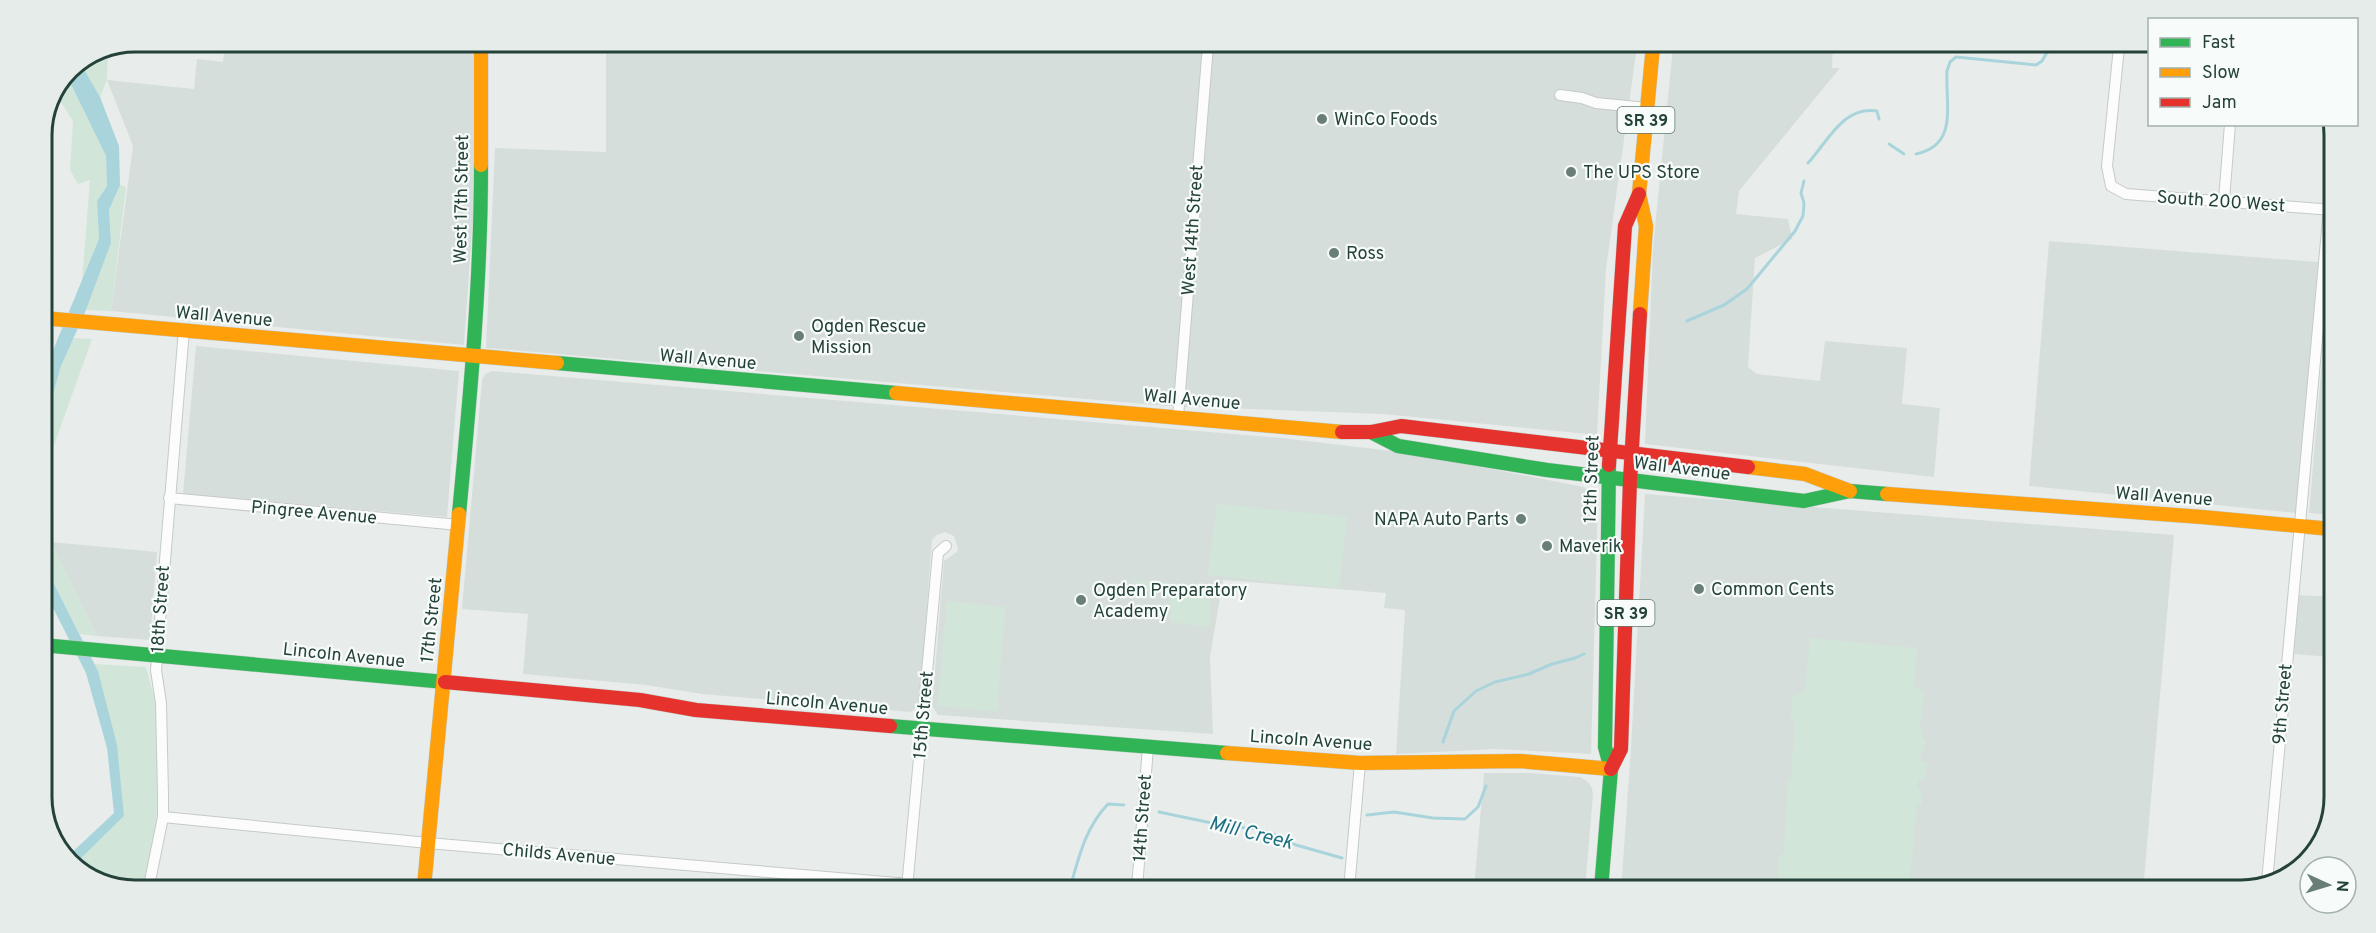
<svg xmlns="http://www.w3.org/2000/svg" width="2376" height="933" font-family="Overpass,sans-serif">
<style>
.built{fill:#d6dedb}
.green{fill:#d1e6d8}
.water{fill:#a9d4db}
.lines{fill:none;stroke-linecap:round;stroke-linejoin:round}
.stream{stroke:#a9d4db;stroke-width:3}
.street-casing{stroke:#c5cac8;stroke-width:12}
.fast-casing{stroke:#c3cbc8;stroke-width:15}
.slow-casing{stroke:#c3cbc8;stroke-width:15}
.jam-casing{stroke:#c3cbc8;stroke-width:15}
.street{stroke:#fcfcfc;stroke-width:10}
.fast{stroke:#30b455;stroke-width:14}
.slow{stroke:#ff9f0a;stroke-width:14}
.jam{stroke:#e5322d;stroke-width:14}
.poi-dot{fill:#697e78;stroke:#f7fbf9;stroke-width:2}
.labels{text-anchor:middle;stroke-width:4.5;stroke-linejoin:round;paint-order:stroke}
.shield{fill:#f7fbf9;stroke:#637a73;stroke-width:1.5}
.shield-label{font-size:16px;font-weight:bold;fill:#24423a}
.poi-label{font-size:18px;fill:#24423a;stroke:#f7fbf9;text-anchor:start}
.street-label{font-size:18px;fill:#24423a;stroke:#f7fbf9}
.water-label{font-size:20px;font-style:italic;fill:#1c6f80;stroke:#f7fbf9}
.rim{fill:none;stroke:#24423a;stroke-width:3}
</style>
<rect width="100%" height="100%" fill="#e8edeb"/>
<g class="built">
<polygon points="225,42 473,43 473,215 464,345 111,311 133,146 107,80 194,89 197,59 223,62"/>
<polygon points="628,43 1637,46 1606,269 1597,435 1383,414 1168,406 486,348 495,148 606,152 606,49 628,49"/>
<polygon points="1673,46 1833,46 1832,68 1840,68 1739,191 1736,214 1788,219 1792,239 1755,258 1748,367 1757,374 1820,381 1825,341 1907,348 1902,404 1940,408 1934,477 1645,444 1653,248"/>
<polygon points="2049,241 2318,262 2296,513 2029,486"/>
<polygon points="2330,267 2333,267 2331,515 2309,513"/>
<polygon points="196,346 459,371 447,517 183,494"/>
<polygon points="492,371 1282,438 1409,453 1584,487 1598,500 1591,754 1495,749 1396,754 1405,610 1384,608 1386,593 1223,580 1210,657 1213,734 938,715 932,706 944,561 957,552 958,549 954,536 945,532 937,535 932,540 920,698 917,707 911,712 702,694 646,685 523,674 528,614 462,609 482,380 485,374"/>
<polygon points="1645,494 2174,535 2143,891 1621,890 1631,748"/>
<polygon points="51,542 157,552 150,640 97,636"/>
<polygon points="2299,595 2331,597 2330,657 2294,654"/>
<polygon points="1484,773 1530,773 1580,777 1588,782 1592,788 1593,795 1585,889 1474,889"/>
</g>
<g class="green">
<polygon points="108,53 107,80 100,97 81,64"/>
<polygon points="67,76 106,156 107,186 97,201 99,239 82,282 90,180 78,184 70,170 73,121 57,96"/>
<polygon points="120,185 126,187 111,311 86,310 111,243 109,210"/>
<polygon points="73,338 92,339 42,479 42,433 61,366"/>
<polygon points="42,498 48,513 51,542 97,636 80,634 42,560"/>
<polygon points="1217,504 1347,517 1339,588 1208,575"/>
<polygon points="1133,580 1199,586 1210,597 1209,627 1171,622 1170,592 1132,589"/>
<polygon points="947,601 1005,607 997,711 938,706"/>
<polygon points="1810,638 1916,648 1918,650 1916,655 1914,687 1924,692 1920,729 1923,732 1922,738 1926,742 1919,760 1928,763 1923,781 1920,779 1918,781 1917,789 1920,789 1922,803 1915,807 1917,815 1913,832 1914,841 1908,890 1872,890 1872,888 1840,885 1839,890 1782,890 1783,880 1777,882 1778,858 1784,853 1788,779 1791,778 1795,723 1791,719 1792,698 1805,690"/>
<polygon points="94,664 146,667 156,704 158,781 156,825 143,886 105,886 75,864 124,816 98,671"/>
</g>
<g class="water">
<polygon points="81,64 100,97 119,146 120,185 109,210 111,243 86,310 61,366 42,433 42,397 48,377 49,360 99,239 97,201 107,186 106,156 67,76 70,69"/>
<polygon points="42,560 98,671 117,745 124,816 75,864 66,858 114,813 107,748 86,673 42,586"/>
</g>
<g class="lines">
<g class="stream">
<polyline points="1889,144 1904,154"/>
<path d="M1916 154C1959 145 1945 104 1947 71L1950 62 1956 57 2036 65 2042 61 2050 47"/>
<path d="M1808 163C1827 143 1843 105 1877 111L1879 119"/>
<polyline points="1687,321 1724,305 1747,289 1795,231 1803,216 1804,203 1801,193 1804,181"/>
<polyline points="1443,742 1454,711 1476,691 1495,682 1529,674 1552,664 1575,658 1584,654"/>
<polyline points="1159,812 1226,826 1257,829 1276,835 1296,845 1342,858"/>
<polyline points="1367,815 1394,812 1433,818 1465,819 1478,807 1486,786"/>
<path d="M1070 888C1079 857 1085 828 1108 804L1124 805"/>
</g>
<g class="street-casing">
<g id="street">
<polyline points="2119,47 2107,166 2111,186 2126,194 2333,210"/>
<polyline points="1560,95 1582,98 1596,103 1647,108"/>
<polyline points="2224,200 2230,124"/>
<polyline points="1178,416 1208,45"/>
<polyline points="169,498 459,525"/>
<polyline points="43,807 45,807"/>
<polyline points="163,817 428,843 956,888"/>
<polyline points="2267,882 2334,154"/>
<polyline points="149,886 163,817 163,795 161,703 156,670 184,330"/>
<polyline points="907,888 938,553 946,546"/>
<polyline points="1137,888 1148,747"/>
<polyline points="1349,889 1360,763"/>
</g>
</g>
<g class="fast-casing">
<g id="fast">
<polyline points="557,363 896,393"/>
<polyline points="1371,432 1398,446 1547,470 1804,501 1850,491 1887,494"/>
<path d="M459 514C470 398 481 282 481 165"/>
<polyline points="42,645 445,682"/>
<polyline points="890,726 1227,753"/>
<polyline points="1601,889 1611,769 1605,747 1609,465"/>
</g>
</g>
<g class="slow-casing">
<g id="slow">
<polyline points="481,43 481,165"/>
<polyline points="1640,314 1646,226 1639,194 1653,46"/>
<polyline points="42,318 557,363"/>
<polyline points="896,393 1342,432"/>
<polyline points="1748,467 1805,474 1850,491"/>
<polyline points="1887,494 2202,517 2331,529"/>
<polyline points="1227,753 1360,763 1520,761 1611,769"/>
<polyline points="424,887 459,514"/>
</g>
</g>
<g class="jam-casing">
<g id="jam">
<polyline points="1342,432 1371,432 1401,426 1748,467"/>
<polyline points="1609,465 1625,226 1639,194"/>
<polyline points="445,682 640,700 696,710 890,726"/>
<polyline points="1611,769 1621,749 1630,480 1640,314"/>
</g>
</g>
<use href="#street" class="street"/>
<use href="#fast" class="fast"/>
<use href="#slow" class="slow"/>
<use href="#jam" class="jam"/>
</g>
<g class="poi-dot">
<circle cx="1322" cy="119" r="6"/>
<circle cx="1571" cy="172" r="6"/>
<circle cx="1334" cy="253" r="6"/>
<circle cx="799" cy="336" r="6"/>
<circle cx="1521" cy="519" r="6"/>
<circle cx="1547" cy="546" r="6"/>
<circle cx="1699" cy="589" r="6"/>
<circle cx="1081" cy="600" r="6"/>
</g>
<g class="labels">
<g class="shield">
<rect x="1617.5" y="107" width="57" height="26" rx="4.5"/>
<rect x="1597.5" y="600" width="57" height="26" rx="4.5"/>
</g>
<g class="shield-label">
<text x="1646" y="126">SR 39</text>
<text x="1626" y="619">SR 39</text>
</g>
<g class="poi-label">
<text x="1334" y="125">WinCo Foods</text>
<text x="1583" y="178">The UPS Store</text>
<text x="1346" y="259">Ross</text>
<text x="811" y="332">Ogden Rescue<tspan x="811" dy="21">Mission</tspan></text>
<text x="1509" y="525" text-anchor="end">NAPA Auto Parts</text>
<text x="1559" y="552">Maverik</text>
<text x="1711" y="595">Common Cents</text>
<text x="1093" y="596">Ogden Preparatory<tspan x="1093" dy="21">Academy</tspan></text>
</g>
<g class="street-label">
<text transform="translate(461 199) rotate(-89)" y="6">West 17th Street</text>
<text transform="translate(2221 201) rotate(4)" y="6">South 200 West</text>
<text transform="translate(1192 230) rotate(-86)" y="6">West 14th Street</text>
<text transform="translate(224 316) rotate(5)" y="6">Wall Avenue</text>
<text transform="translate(708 359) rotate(5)" y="6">Wall Avenue</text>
<text transform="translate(1192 399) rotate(5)" y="6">Wall Avenue</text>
<text transform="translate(1682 468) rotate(7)" y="6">Wall Avenue</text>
<text transform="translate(1591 479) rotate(-88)" y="6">12th Street</text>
<text transform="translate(2164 496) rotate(4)" y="6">Wall Avenue</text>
<text transform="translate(314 512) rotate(5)" y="6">Pingree Avenue</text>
<text transform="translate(160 609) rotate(-86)" y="6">18th Street</text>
<text transform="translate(431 620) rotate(-84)" y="6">17th Street</text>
<text transform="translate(344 655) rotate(6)" y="6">Lincoln Avenue</text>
<text transform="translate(827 703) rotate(5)" y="6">Lincoln Avenue</text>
<text transform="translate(2282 704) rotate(-85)" y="6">9th Street</text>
<text transform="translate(923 715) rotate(-85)" y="6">15th Street</text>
<text transform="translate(1311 740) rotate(4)" y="6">Lincoln Avenue</text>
<text transform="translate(1142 818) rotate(-86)" y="6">14th Street</text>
<text transform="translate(559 854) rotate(5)" y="6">Childs Avenue</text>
</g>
<g class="water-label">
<text transform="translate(1251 832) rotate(14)" y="7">Mill Creek</text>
</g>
</g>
<path d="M0 0H2376V933H0ZM135 52H2241A83 83 0 0 1 2324 135V797A83 83 0 0 1 2241 880H135A83 83 0 0 1 52 797V135A83 83 0 0 1 135 52Z" fill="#e6ecea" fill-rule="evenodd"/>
<path class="rim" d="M135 52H2241A83 83 0 0 1 2324 135V797A83 83 0 0 1 2241 880H135A83 83 0 0 1 52 797V135A83 83 0 0 1 135 52Z"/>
<rect x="2148" y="18" width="210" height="108" fill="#f7fbf9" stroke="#a3b1ad" stroke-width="1.5"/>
<rect x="2160" y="38" width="30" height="9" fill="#30b455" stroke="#a3b1ad" stroke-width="1.5"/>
<text x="2202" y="48" font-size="18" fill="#24423a">Fast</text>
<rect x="2160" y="68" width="30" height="9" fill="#ff9f0a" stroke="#a3b1ad" stroke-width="1.5"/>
<text x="2202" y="78" font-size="18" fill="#24423a">Slow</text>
<rect x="2160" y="98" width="30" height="9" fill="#e5322d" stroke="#a3b1ad" stroke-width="1.5"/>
<text x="2202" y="108" font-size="18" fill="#24423a">Jam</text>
<g transform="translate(2328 885) rotate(94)"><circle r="28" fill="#f7fbf9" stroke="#a3b1ad" stroke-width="1.5"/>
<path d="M0-4.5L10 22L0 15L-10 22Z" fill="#697e78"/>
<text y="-9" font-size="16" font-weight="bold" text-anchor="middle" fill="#24423a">N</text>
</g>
</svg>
